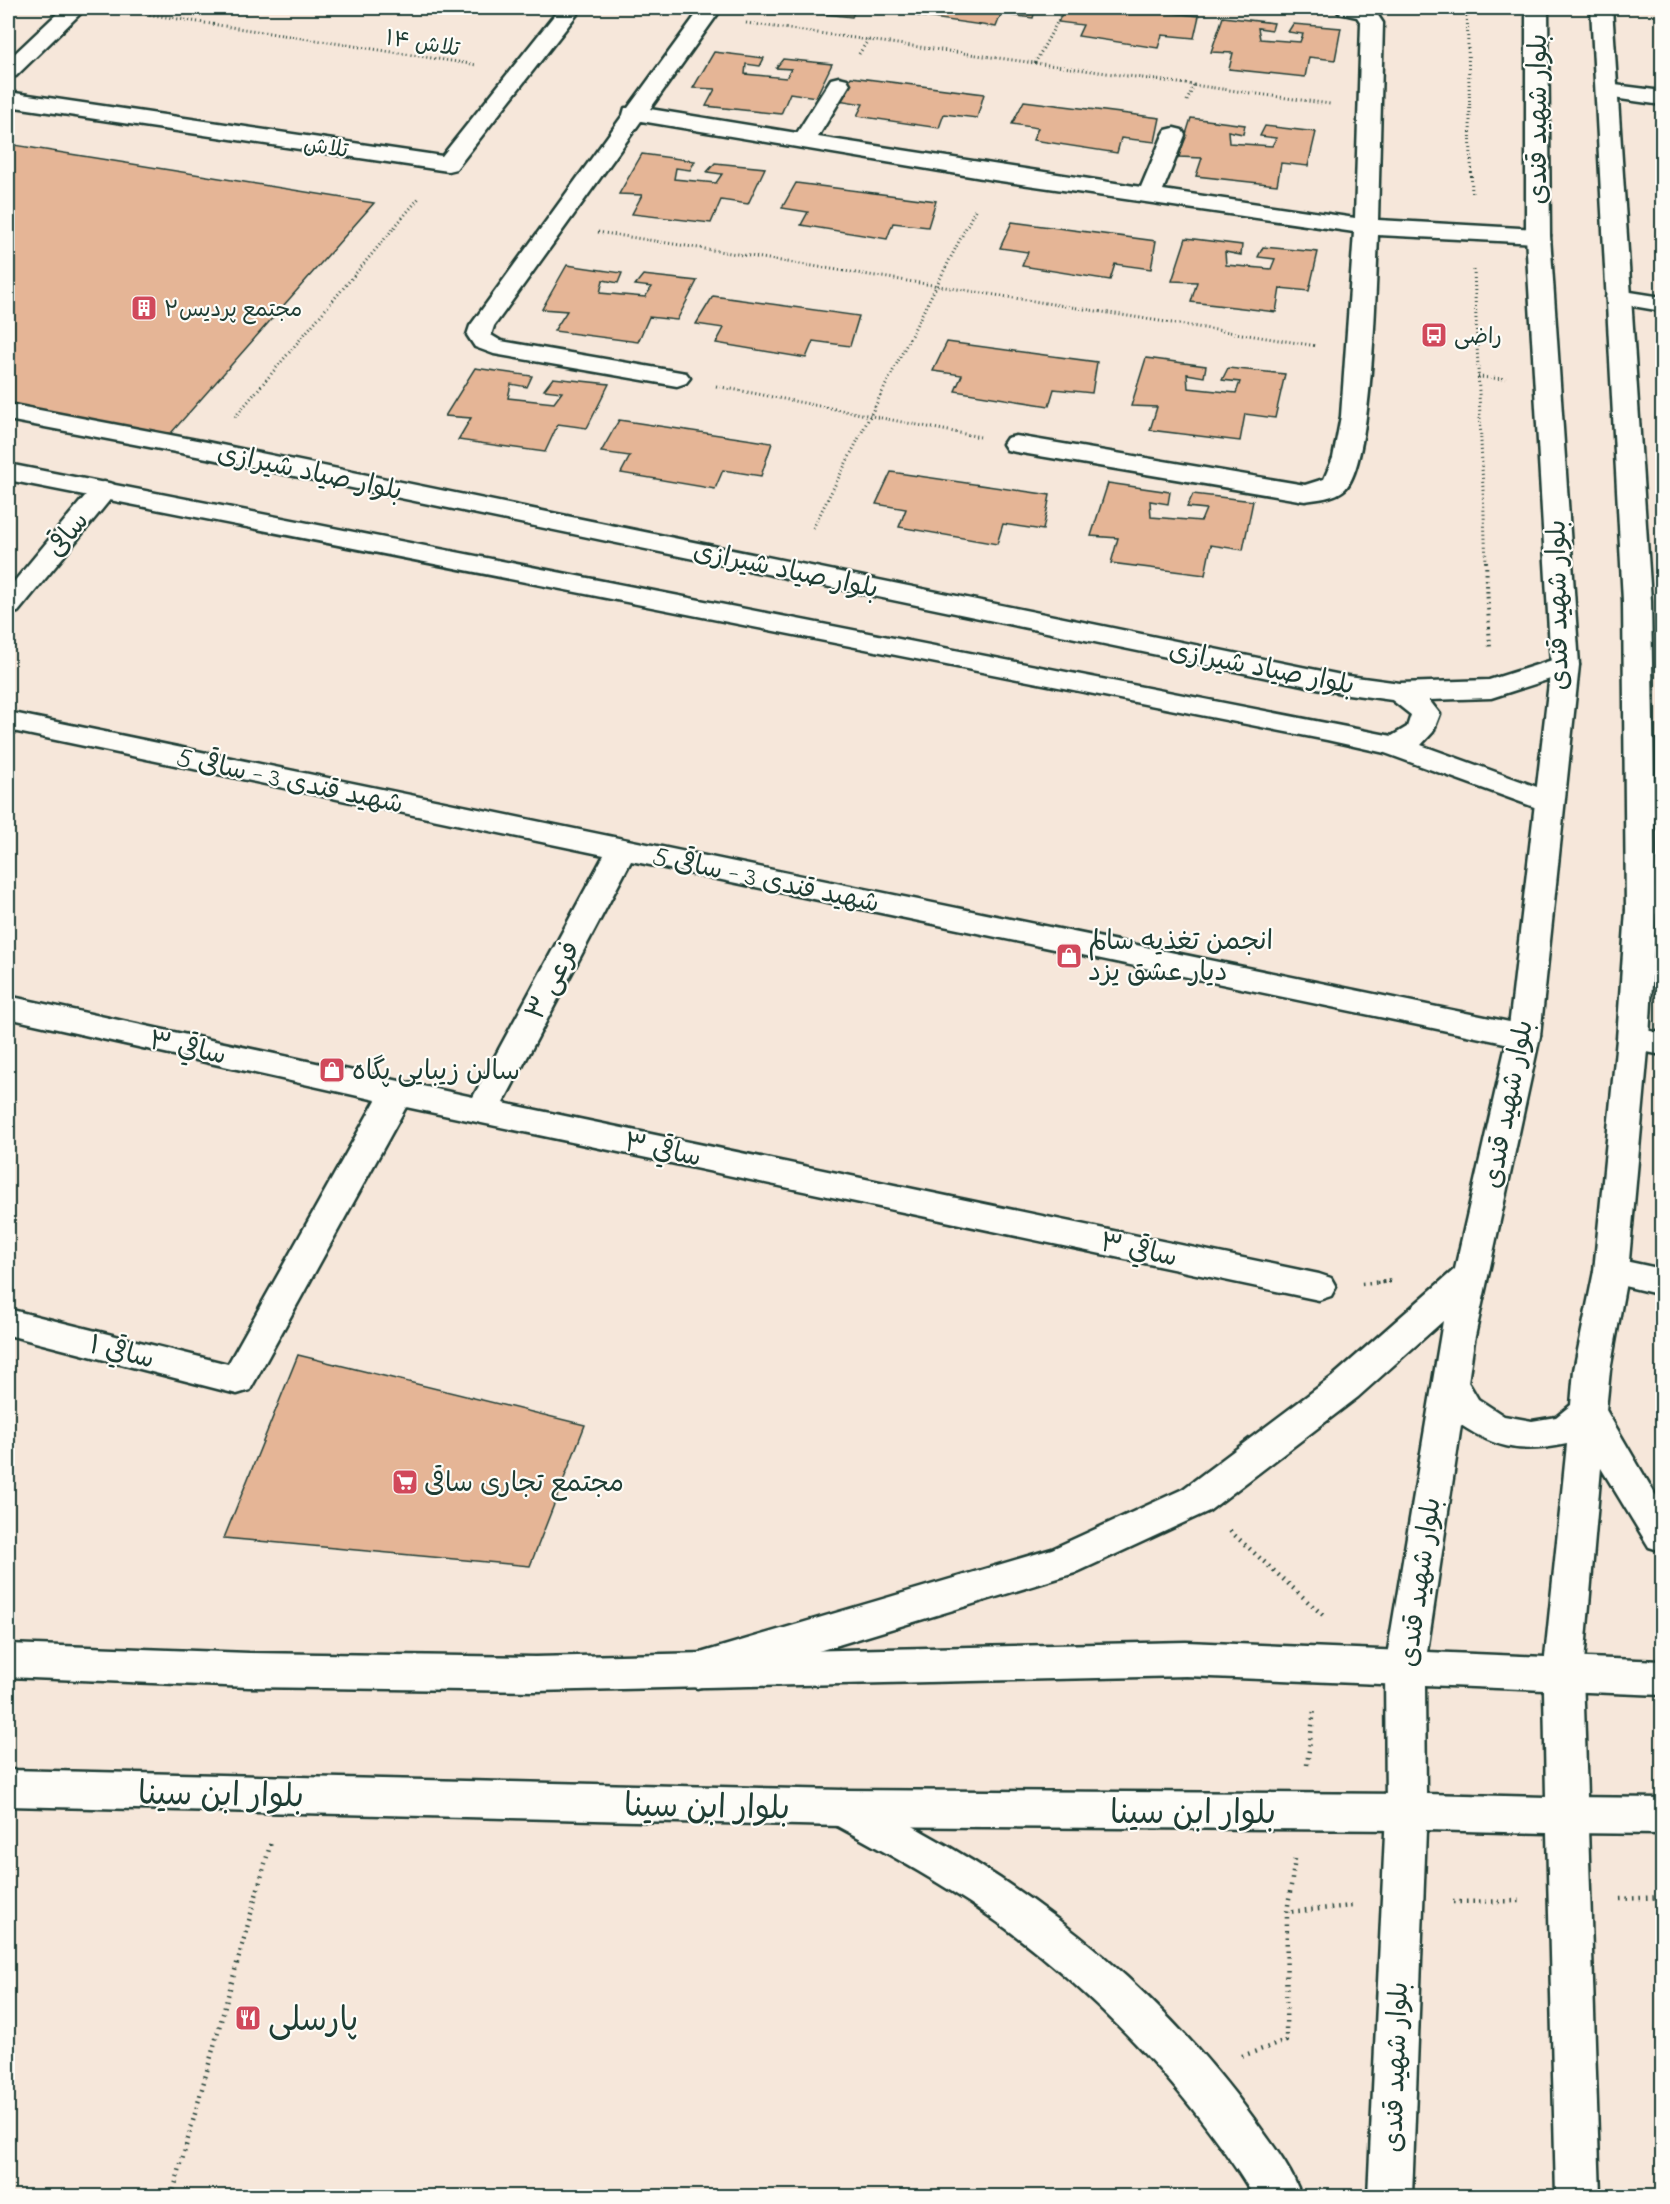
<svg xmlns="http://www.w3.org/2000/svg" width="1670" height="2204" font-family="'Indie Flower','Playpen Sans Arabic',sans-serif">
<style>
.building{fill:#e5b596;stroke:#1f3d34;stroke-width:1.5}
.lines{fill:none;stroke-linecap:round;stroke-linejoin:round}
.street-casing{stroke:#1f3d34;stroke-width:5}
.secondary-casing{stroke:#1f3d34;stroke-width:5}
.primary-casing{stroke:#1f3d34;stroke-width:5}
.path-far2{stroke:#1f3d34;stroke-width:3;stroke-dasharray:1 3;stroke-linecap:butt}
.path-far1{stroke:#1f3d34;stroke-width:4;stroke-dasharray:1.5 4.5;stroke-linecap:butt}
.path{stroke:#1f3d34;stroke-width:4.5;stroke-dasharray:1.5 5;stroke-linecap:butt}
.street{fill:#fdfcf7;fill-rule:evenodd}
.secondary{fill:#fdfcf7;fill-rule:evenodd}
.primary{fill:#fdfcf7;fill-rule:evenodd}
.labels{text-anchor:middle;stroke-width:4.5;stroke-linejoin:round;paint-order:stroke}
.far-street-label{font-size:22px;fill:#1f3d34;stroke:#fdfcf7}
.far-poi-label{font-size:22px;fill:#1f3d34;stroke:#fdfcf7;text-anchor:start}
.street-label{font-size:27px;fill:#1f3d34;stroke:#fdfcf7}
.poi-label{font-size:27px;fill:#1f3d34;stroke:#fdfcf7;text-anchor:start}
.near-street-label{font-size:33px;fill:#1f3d34;stroke:#fdfcf7}
.near-poi-label{font-size:33px;fill:#1f3d34;stroke:#fdfcf7;text-anchor:start}
</style>
<rect width="100%" height="100%" fill="#f6e7da"/>
<filter id="ink" filterUnits="userSpaceOnUse"><feTurbulence type="fractalNoise" baseFrequency=".0167" numOctaves="2"/><feDisplacementMap in="SourceGraphic" scale="12" xChannelSelector="R" yChannelSelector="G"/><feConvolveMatrix kernelMatrix="1 2 1 2 8 2 1 2 1" color-interpolation-filters="sRGB"/></filter>
<g filter="url(#ink)">
<g class="building">
<polygon points="780,8 856,8 852,17 779,9"/>
<polygon points="922,8 1036,8 1033,18 1001,14 996,27 918,16"/>
<polygon points="1065,8 1127,8 1199,16 1194,38 1162,35 1158,48 1078,36 1083,25 1058,22"/>
<polygon points="1223,17 1274,23 1272,30 1258,28 1260,39 1300,42 1303,34 1288,32 1293,24 1341,28 1335,60 1309,57 1305,77 1229,69 1233,53 1211,52"/>
<polygon points="714,52 764,58 760,66 746,64 745,74 786,78 791,69 776,68 783,59 832,64 816,97 790,93 781,114 706,106 715,89 693,88"/>
<polygon points="851,77 984,94 977,118 944,114 939,128 857,116 863,104 838,100"/>
<polygon points="1024,101 1160,118 1155,142 1121,138 1117,153 1033,140 1038,128 1012,124"/>
<polygon points="1191,118 1245,125 1243,134 1228,131 1229,143 1272,146 1276,138 1260,136 1265,126 1316,132 1308,166 1281,163 1277,185 1196,176 1202,158 1179,157"/>
<polygon points="8,144 374,203 164,441 8,412"/>
<polygon points="642,154 695,161 690,170 676,168 674,179 716,183 722,174 707,172 715,163 765,168 748,204 721,200 711,223 632,214 642,195 619,194"/>
<polygon points="796,183 936,201 928,227 893,223 887,239 801,225 808,212 782,208"/>
<polygon points="1012,222 1156,241 1151,269 1115,264 1110,280 1022,266 1028,252 1000,248"/>
<polygon points="1186,238 1242,245 1241,255 1225,252 1226,265 1271,269 1275,259 1258,257 1263,247 1318,252 1309,291 1280,288 1276,312 1191,302 1197,282 1172,281"/>
<polygon points="567,265 622,273 618,283 603,280 600,293 645,297 652,287 635,285 643,275 697,281 677,320 649,317 638,342 554,331 567,311 542,309"/>
<polygon points="713,296 859,316 850,346 813,341 806,358 716,343 724,328 696,324"/>
<polygon points="947,342 1097,362 1092,393 1054,389 1049,406 955,391 962,375 933,371"/>
<polygon points="1146,358 1206,366 1204,377 1187,374 1188,388 1236,393 1240,382 1222,380 1228,368 1285,374 1275,418 1245,414 1240,441 1150,430 1157,407 1131,406"/>
<polygon points="475,368 532,376 527,387 511,384 508,398 554,403 562,392 544,390 553,378 609,384 587,428 558,424 545,452 458,440 471,418 445,416"/>
<polygon points="619,420 772,443 761,476 723,470 715,489 621,473 630,456 601,452"/>
<polygon points="891,472 1050,495 1043,530 1003,524 997,544 899,527 906,509 876,504"/>
<polygon points="1108,483 1170,492 1168,504 1150,501 1151,517 1201,521 1206,509 1187,507 1193,494 1253,501 1243,550 1211,545 1205,575 1111,563 1118,538 1091,536"/>
<polygon points="298,1355 585,1425 530,1566 224,1538"/>
</g>
<g class="lines">
<g class="street-casing">
<g id="street">
<polygon points="63,8 86,8 16,76 8,77 8,60"/>
<polygon points="560,8 582,8 456,169 448,171 8,106 8,92 442,156"/>
<path d="M701 8H722L650 109 797 133 831 79 839 77 847 79 850 84 818 137 1141 187 1163 135 1166 130 1174 128 1182 130 1185 135 1163 190 1355 218 1361 23 1357 17 1339 13 1336 8H1373L1383 23 1378 220 1538 229 1546 231 1550 236 1546 241 1538 243 1378 235C1376 279 1373 463 1345 489 1335 498 1317 499 1305 501L1016 452 1007 450 1003 444 1007 438 1016 436 1305 485 1324 479 1333 458 1341 416 1354 232 994 180 641 121 494 326 491 335 501 341 686 373 690 378 686 383 677 386 494 354 475 347 467 335 470 326 623 115 625 108H628Z"/>
<polygon points="1607,84 1662,91 1662,105 1599,96 1596,91 1599,86"/>
<polygon points="1618,290 1662,297 1662,311 1609,302 1606,297 1609,292"/>
<polygon points="104,482 113,484 117,490 113,496 18,612 8,614 8,589 95,484"/>
<polygon points="8,712 1524,1025 1535,1028 1540,1036 1535,1044 1524,1047 631,861 503,1103 1319,1274 1331,1278 1336,1287 1331,1296 1319,1300 406,1107 250,1390 237,1394 8,1335 8,1309 228,1364 376,1100 8,1018 8,996 473,1097 604,855 8,730"/>
<path d="M1662 887V911L1641 920 1630 917 1626 910C1633 897 1648 891 1662 887Z"/>
<polygon points="1633,1028 1662,1033 1662,1055 1622,1047 1617,1039 1622,1031"/>
<polygon points="1611,1258 1662,1269 1662,1295 1599,1280 1594,1271 1599,1262"/>
</g>
</g>
<g class="secondary-casing">
<g id="secondary">
<polygon points="8,404 207,442 1341,675 1400,683 1489,680 1565,656 1575,659 1579,665 1575,671 1491,698 1429,700 1440,714 1433,732 1421,745 1559,795 1563,802 1559,809 1548,812 1385,753 1327,740 8,480 8,464 1392,736 1407,727 1411,715 1392,700 1341,693 207,458 8,420"/>
<polygon points="1186,1642 1405,1651 1419,1656 1425,1668 1419,1680 1405,1685 1186,1676 535,1691 249,1687 8,1677 8,1644 249,1653 535,1657"/>
<polygon points="1563,1657 1662,1661 1662,1695 1563,1691 1549,1686 1543,1674 1549,1662"/>
<polygon points="8,1770 842,1790 1406,1794 1420,1799 1426,1812 1420,1825 1406,1830 842,1826 8,1806"/>
<polygon points="1566,1797 1662,1798 1662,1834 1566,1833 1552,1828 1546,1815 1552,1802"/>
</g>
</g>
<g class="primary-casing">
<g id="primary">
<path d="M1526 8H1548L1550 236 1579 665 1540 1036 1474 1341 1468 1382 1478 1399 1504 1416 1532 1421 1556 1417 1571 1405 1574 1370 1594 1271 1617 1039 1626 910 1623 601 1591 8H1612L1651 601 1656 910 1649 1039 1628 1271 1610 1370 1606 1410 1662 1506V1551L1649 1547 1601 1468 1583 1674 1600 2196H1556L1547 1833 1426 1830 1412 2196H1368L1386 1812 1385 1668 1443 1321 1358 1397 1209 1511 1075 1573 697 1688 683 1683 677 1671 683 1659 697 1654 1052 1549 1183 1489 1332 1377 1455 1269 1508 1036 1551 665 1526 236ZM1461 1425C1499 1450 1523 1453 1567 1444L1545 1657 1427 1652ZM1425 1685 1544 1690 1546 1797 1426 1794Z"/>
<path d="M842 1790C870 1800 897 1817 923 1832 1051 1902 1168 2000 1254 2119 1271 2143 1292 2169 1301 2196H1254C1182 2081 1083 1979 970 1903 924 1873 876 1847 828 1821L822 1808 828 1795Z"/>
</g>
</g>
<g class="path-far2">
<polyline points="1467,8 1472,196"/>
<polyline points="114,9 477,65"/>
<polyline points="746,23 1330,104"/>
<polyline points="859,54 868,40"/>
<polyline points="1035,63 1065,8"/>
<polyline points="1187,101 1194,85"/>
<polyline points="598,232 1317,346"/>
<polyline points="1474,270 1486,563"/>
<polyline points="1478,377 1506,379"/>
<polyline points="716,386 980,437"/>
<polyline points="235,417 419,198"/>
<polyline points="813,528 976,208"/>
</g>
<g class="path-far1">
<polyline points="1486,561 1490,649"/>
<polyline points="1377,1283 1393,1281"/>
</g>
<g class="path">
<polyline points="1362,1284 1393,1281"/>
<polyline points="1230,1531 1325,1617"/>
<polyline points="1307,1765 1314,1710"/>
<polyline points="1295,1859 1287,1912 1352,1906"/>
<polyline points="1620,1899 1662,1897"/>
<polyline points="1453,1902 1520,1901"/>
<polyline points="1242,2056 1286,2041 1287,1912"/>
<polyline points="172,2196 271,1842"/>
</g>
<use href="#street" class="street"/>
<use href="#secondary" class="secondary"/>
<use href="#primary" class="primary"/>
</g>
</g>
<defs>
<g id="building-square" transform="scale(1.35)"><rect x="-9" y="-9" width="18" height="18" rx="4" fill="#d1495b" stroke="#fdfcf7"/><path d="M-4-6H4V6H1V3H-1V6H-4ZM-2.5-4.3h1.7v1.8h-1.7ZM.8-4.3h1.7v1.8H.8ZM-2.5-1h1.7V.8h-1.7ZM.8-1h1.7V.8H.8Z" fill="#fff"/></g>
<g id="bus-square" transform="scale(1.35)"><rect x="-9" y="-9" width="18" height="18" rx="4" fill="#d1495b" stroke="#fdfcf7"/><path d="M-5-6H5V4H4V6H2V4H-2V6H-4V4H-5ZM-3.5-4V0h7V-4ZM-3.5 1.2v1.5H-2V1.2ZM2 1.2v1.5H3.5V1.2Z" fill="#fff"/></g>
<g id="shop-square" transform="scale(1.35)"><rect x="-9" y="-9" width="18" height="18" rx="4" fill="#d1495b" stroke="#fdfcf7"/><path d="M-5-2.5h2.3a2.7 3.5 0 0 1 5.4 0H5L5.5 6h-11ZM-1.5-2.5h3a1.5 2.3 0 0 0-3 0Z" fill="#fff"/></g>
<g id="supermarket-square" transform="scale(1.35)"><rect x="-9" y="-9" width="18" height="18" rx="4" fill="#d1495b" stroke="#fdfcf7"/><path d="M-6-5.5h2.5l.6 2H6L4.5 2H-2.5L-4.4-4H-6ZM-1.5 3.2a1.3 1.3 0 1 0 .1 0ZM3 3.2a1.3 1.3 0 1 0 .1 0Z" fill="#fff"/></g>
<g id="restaurant-square" transform="scale(1.35)"><rect x="-9" y="-9" width="18" height="18" rx="4" fill="#d1495b" stroke="#fdfcf7"/><path d="M-5-6h1v4h1v-4h1v4h1v-4h1v5L-1.5 .5V6h-2V.5L-5-1ZM5-6V6H3V1.5H1.5Q1.5-4 5-6Z" fill="#fff"/></g>
</defs>
<g fill-rule="evenodd">
<use href="#building-square" x="144" y="308"/>
<use href="#bus-square" x="1434" y="335"/>
<use href="#shop-square" x="1069" y="956"/>
<use href="#shop-square" x="332" y="1070"/>
<use href="#supermarket-square" x="405" y="1482"/>
<use href="#restaurant-square" x="248" y="2018"/>
</g>
<g class="labels">
<g class="far-street-label">
<text transform="translate(423 42) rotate(9)" y="8">تلاش ۱۴</text>
<text transform="translate(326 146) rotate(8)" y="8">تلاش</text>
</g>
<g class="far-poi-label">
<text x="164" y="316">مجتمع پردیس۲</text>
<text x="1454" y="343">راضی</text>
</g>
<g class="street-label">
<text transform="translate(1537 119) rotate(-90)" y="9">بلوار شهید قندی</text>
<text transform="translate(310 471) rotate(12)" y="9">بلوار صیاد شیرازی</text>
<text transform="translate(67 534) rotate(-51)" y="9">ساقی</text>
<text transform="translate(786 569) rotate(12)" y="9">بلوار صیاد شیرازی</text>
<text transform="translate(1557 605) rotate(-91)" y="9">بلوار شهید قندی</text>
<text transform="translate(1262 667) rotate(11)" y="9">بلوار صیاد شیرازی</text>
<text transform="translate(290 780) rotate(12)" y="9">شهید قندی 3 - ساقی 5</text>
<text transform="translate(766 879) rotate(12)" y="9">شهید قندی 3 - ساقی 5</text>
<text transform="translate(552 980) rotate(-62)" y="9">فرعی ۳</text>
<text transform="translate(188 1047) rotate(12)" y="9">ساقي ۳</text>
<text transform="translate(1507 1104) rotate(-79)" y="9">بلوار شهید قندی</text>
<text transform="translate(663 1149) rotate(12)" y="9">ساقي ۳</text>
<text transform="translate(1139 1249) rotate(12)" y="9">ساقي ۳</text>
<text transform="translate(122 1351) rotate(14)" y="9">ساقي ۱</text>
<text transform="translate(1419 1582) rotate(-82)" y="9">بلوار شهید قندی</text>
<text transform="translate(1395 2067) rotate(-88)" y="9">بلوار شهید قندی</text>
</g>
<g class="poi-label">
<text x="1088" y="949">انجمن تغذیه سالم<tspan x="1088" dy="31">دیار عشق یزد</tspan></text>
<text x="352" y="1079">سالن زیبایی پگاه</text>
<text x="424" y="1491">مجتمع تجاری ساقی</text>
</g>
<g class="near-street-label">
<text transform="translate(221 1793) rotate(1)" y="12">بلوار ابن سینا</text>
<text transform="translate(707 1805) rotate(1)" y="12">بلوار ابن سینا</text>
<text x="1193" y="1823">بلوار ابن سینا</text>
</g>
<g class="near-poi-label">
<text x="268" y="2030">پارسلی</text>
</g>
</g>
<rect width="1670" height="2204" fill="none" stroke="#fdfcf7" stroke-width="30"/>
<rect x="15" y="15" width="1640" height="2174" fill="none" stroke="#1f3d34" stroke-width="2" filter="url(#ink)"/>
</svg>
